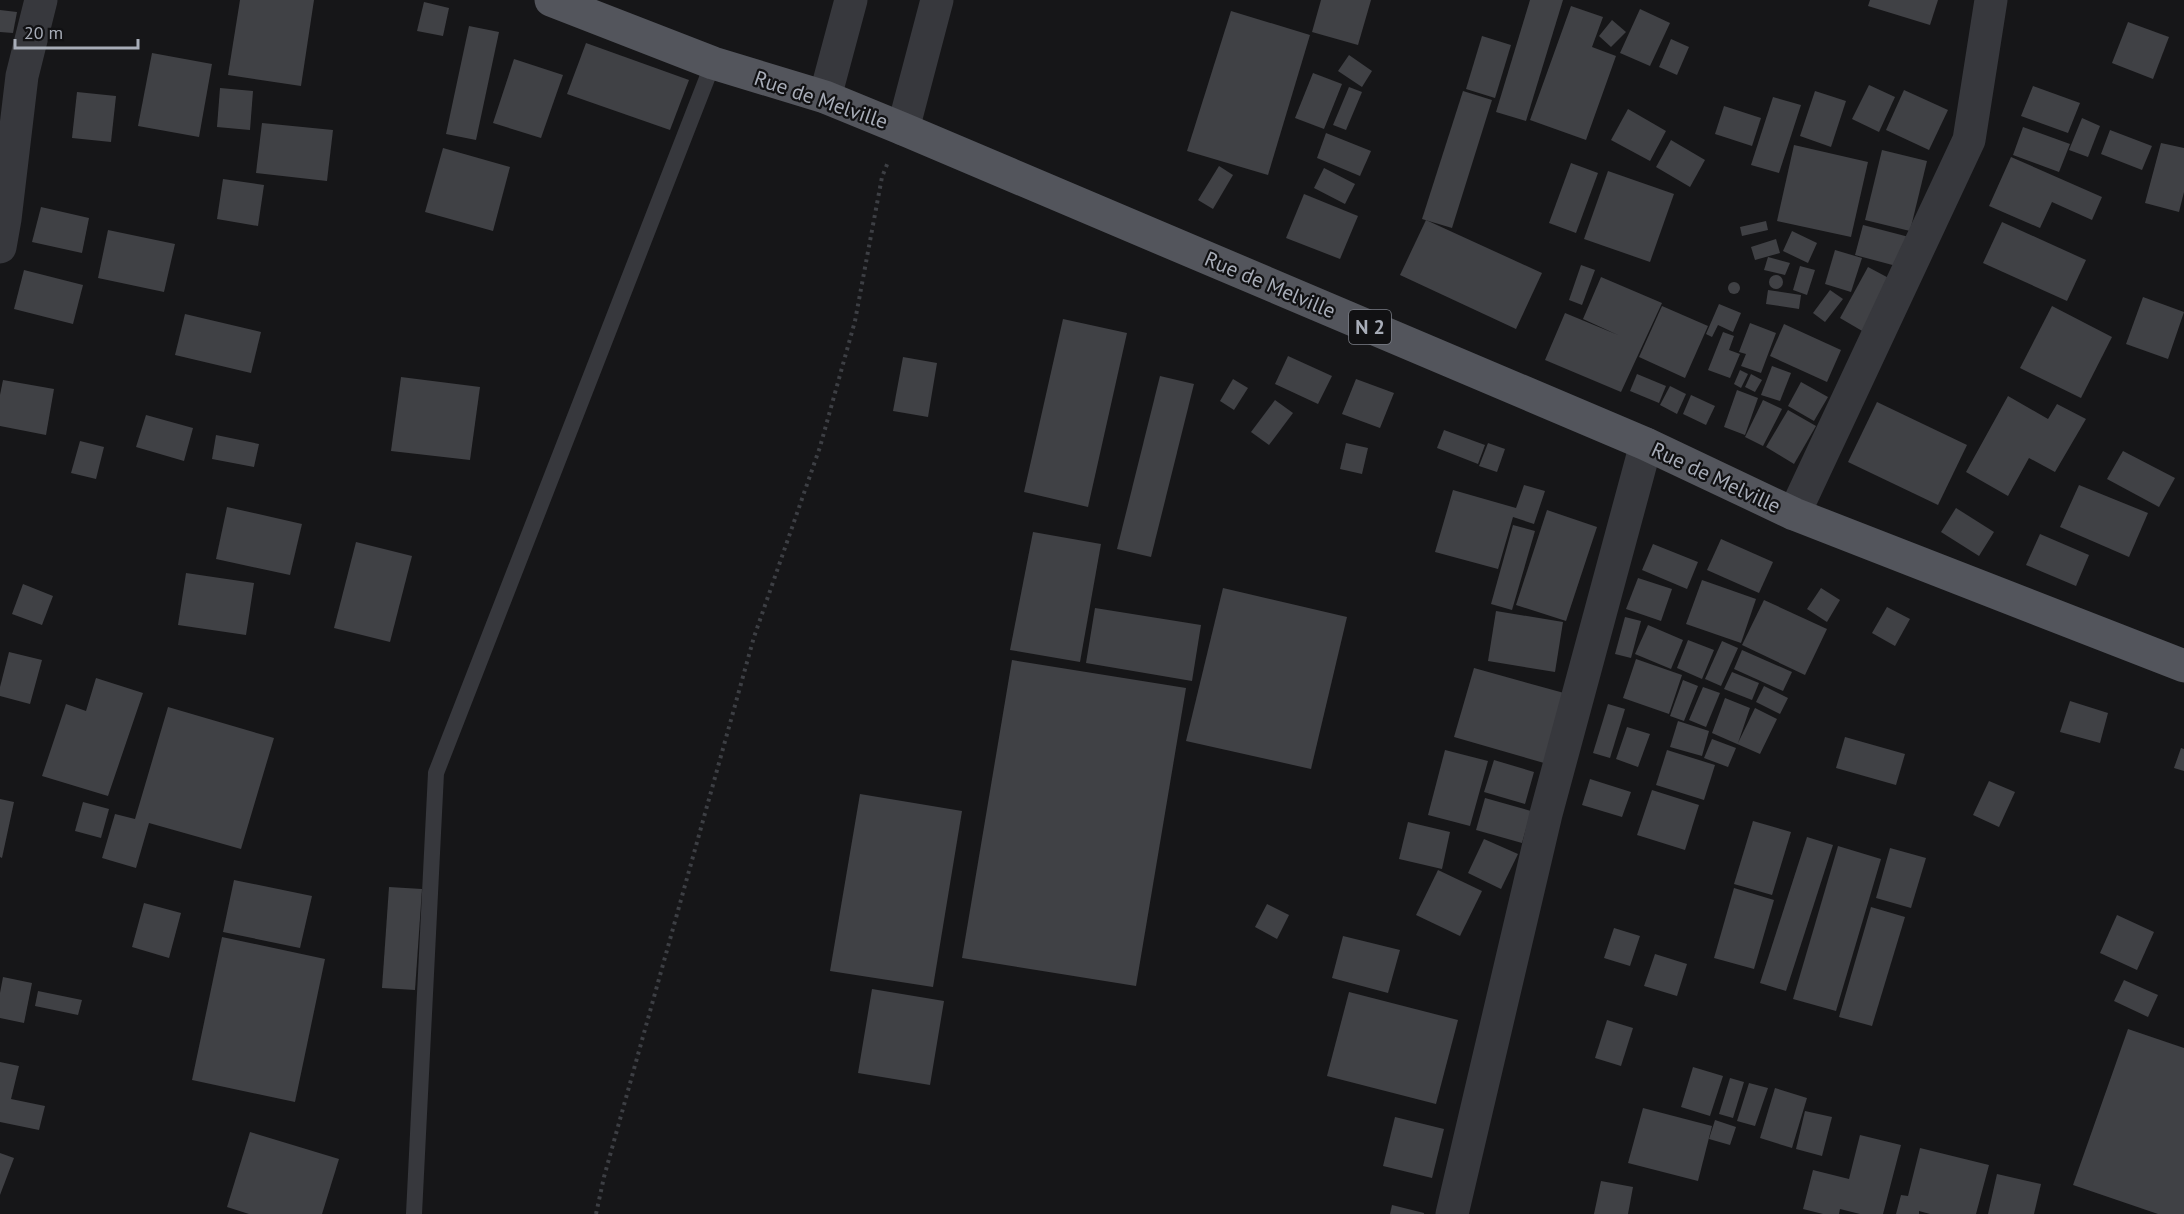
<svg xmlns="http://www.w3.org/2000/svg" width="2184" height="1214" font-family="'PT Sans',sans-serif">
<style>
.building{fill:#404145}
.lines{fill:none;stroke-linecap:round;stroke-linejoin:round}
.path{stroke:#3d3f44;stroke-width:4;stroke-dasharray:3 4.5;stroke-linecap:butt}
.service{stroke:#37383d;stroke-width:16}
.minor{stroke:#37383d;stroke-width:33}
.primary{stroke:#53555c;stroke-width:33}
.labels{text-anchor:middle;stroke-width:4.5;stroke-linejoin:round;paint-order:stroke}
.shield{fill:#111113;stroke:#7b7e86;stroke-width:1.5}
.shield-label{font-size:20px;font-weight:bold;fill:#a8adb8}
.street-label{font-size:21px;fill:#a8adb8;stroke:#111113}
</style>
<rect width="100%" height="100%" fill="#161618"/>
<g class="building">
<polygon points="240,0 314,0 301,86 228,75"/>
<polygon points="1321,0 1371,0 1358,45 1312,32"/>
<polygon points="1530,0 1563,0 1526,121 1496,112"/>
<polygon points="1870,0 1938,0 1930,25 1868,6"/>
<polygon points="424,2 449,8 443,36 417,31"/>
<polygon points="1571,6 1603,17 1592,47 1616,56 1586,140 1530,120"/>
<polygon points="1640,9 1670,23 1650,66 1620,53"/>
<polygon points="0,10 17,12 13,33 0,32"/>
<polygon points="1231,11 1310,35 1268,175 1187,151"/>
<polygon points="1612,20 1626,32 1611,47 1599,36"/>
<polygon points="2128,22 2169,37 2153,79 2112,63"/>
<polygon points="469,26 499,32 476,140 446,134"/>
<polygon points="1482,36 1511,45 1495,98 1466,89"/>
<polygon points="1671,39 1689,47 1677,75 1659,67"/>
<polygon points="586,43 689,80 670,130 567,94"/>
<polygon points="152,53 212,64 199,137 138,126"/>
<polygon points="1349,55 1372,71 1362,87 1338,71"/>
<polygon points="514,59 563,75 541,138 493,123"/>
<polygon points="1313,73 1342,84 1324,129 1295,118"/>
<polygon points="1869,85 1895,97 1879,132 1852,119"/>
<polygon points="2033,86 2080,103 2068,133 2021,116"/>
<polygon points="1349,87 1362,92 1346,130 1333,125"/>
<polygon points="220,88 253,91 250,130 217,127"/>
<polygon points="1904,90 1948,110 1929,150 1886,130"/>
<polygon points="1463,91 1492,100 1452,228 1422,219"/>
<polygon points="1815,91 1846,101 1831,147 1800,136"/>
<polygon points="77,92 116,96 111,142 72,138"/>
<polygon points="1773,97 1801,105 1779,173 1751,165"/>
<polygon points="1724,106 1761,118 1752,146 1715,134"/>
<polygon points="1628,109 1666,131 1650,161 1611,140"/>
<polygon points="2082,118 2100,126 2088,157 2069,150"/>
<polygon points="262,123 333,130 327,181 256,173"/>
<polygon points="2023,127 2070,144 2059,172 2013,155"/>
<polygon points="2110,130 2152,146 2142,170 2101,154"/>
<polygon points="1326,133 1371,151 1360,176 1317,158"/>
<polygon points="1671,140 1705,160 1690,187 1656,167"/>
<polygon points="2161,143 2184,148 2184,192 2179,212 2145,203"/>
<polygon points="1794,145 1868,162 1851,237 1777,221"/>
<polygon points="443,148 510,167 493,231 425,212"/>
<polygon points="1882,150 1927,161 1910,231 1865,220"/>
<polygon points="2011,157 2102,197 2092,220 2052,202 2040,228 1989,206"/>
<polygon points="1571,163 1598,173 1576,233 1549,223"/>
<polygon points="1219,166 1233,175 1213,209 1198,200"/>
<polygon points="1324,168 1355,184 1345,204 1314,188"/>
<polygon points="1608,171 1674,194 1650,262 1584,239"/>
<polygon points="223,179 264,185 258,226 217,219"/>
<polygon points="1304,194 1358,216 1340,259 1286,238"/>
<polygon points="41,207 89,218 82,253 32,242"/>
<polygon points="1426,220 1542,273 1516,329 1400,275"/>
<polygon points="1766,221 1768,230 1742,236 1740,227"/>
<polygon points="2002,222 2086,260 2067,301 1983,263"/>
<polygon points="1863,225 1909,237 1900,267 1855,255"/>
<polygon points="108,230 175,244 164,292 98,278"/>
<polygon points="1792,231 1817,243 1808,263 1783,251"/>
<polygon points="1776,239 1780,253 1755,260 1751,247"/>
<polygon points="1835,250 1862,258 1851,292 1825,284"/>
<polygon points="1768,257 1790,263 1785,275 1764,270"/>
<polygon points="1581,265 1595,270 1582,305 1569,300"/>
<polygon points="1800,266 1815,270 1807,295 1793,290"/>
<polygon points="1868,267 1898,283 1869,335 1840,318"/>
<polygon points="24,270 83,285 73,324 14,309"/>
<circle cx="1776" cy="282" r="7"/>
<polygon points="1601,277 1662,303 1621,392 1545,360 1565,313 1618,335 1583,319"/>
<circle cx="1734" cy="288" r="6"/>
<polygon points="1768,290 1801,295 1799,309 1766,304"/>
<polygon points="1830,290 1843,299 1825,322 1813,313"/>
<polygon points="2143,297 2184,312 2168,359 2126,344"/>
<polygon points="1719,304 1741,313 1733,332 1718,325 1712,337 1706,334"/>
<polygon points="1662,306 1708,326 1685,378 1639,357"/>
<polygon points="2052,306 2112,337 2081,398 2020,368"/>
<polygon points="185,314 261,332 251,373 175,355"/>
<polygon points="1063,319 1127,333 1088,507 1024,492"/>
<polygon points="1750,323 1776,333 1761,373 1741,366 1746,354 1739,352"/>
<polygon points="1784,324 1841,350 1827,382 1770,356"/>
<polygon points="1723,332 1734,336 1729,350 1740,354 1730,378 1708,370"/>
<polygon points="1288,356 1332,376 1318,404 1275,384"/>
<polygon points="903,357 937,363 928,417 893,411"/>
<polygon points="1772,366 1791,373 1780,401 1761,395"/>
<polygon points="1740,370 1748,374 1741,388 1734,384"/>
<polygon points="1637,374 1666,386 1659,403 1630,391"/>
<polygon points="1751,374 1762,380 1755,392 1745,387"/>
<polygon points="1160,376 1194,384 1151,557 1117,549"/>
<polygon points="401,377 480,387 470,460 391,451"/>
<polygon points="1233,379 1248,388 1234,410 1220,401"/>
<polygon points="1356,379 1394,393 1380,428 1342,414"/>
<polygon points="3,380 54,389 46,435 0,426 0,395"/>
<polygon points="1801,382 1828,397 1814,421 1788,406"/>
<polygon points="1670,386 1686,394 1677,414 1660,405"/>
<polygon points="1737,390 1758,398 1745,435 1724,427"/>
<polygon points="1691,395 1715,406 1706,425 1683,414"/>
<polygon points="2008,396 2048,419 2057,404 2086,419 2055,472 2029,458 2008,496 1966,472"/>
<polygon points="1275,400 1293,413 1269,445 1251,432"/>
<polygon points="1763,400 1782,409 1763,446 1745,437"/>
<polygon points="1877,402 1967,445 1938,505 1848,462"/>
<polygon points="1788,410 1816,426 1794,464 1766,447"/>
<polygon points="146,415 193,428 184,461 136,447"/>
<polygon points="1444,430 1485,445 1478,464 1437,448"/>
<polygon points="216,435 259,444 254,467 212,459"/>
<polygon points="80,441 104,447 96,479 71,473"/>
<polygon points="1346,443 1368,448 1362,474 1340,469"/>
<polygon points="1488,443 1505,449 1497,472 1479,466"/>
<polygon points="2123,451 2175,478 2159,507 2107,479"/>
<polygon points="1524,485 1545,491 1534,524 1513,517 1498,569 1435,552 1453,490 1516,508"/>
<polygon points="2079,485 2148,513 2129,557 2060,527"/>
<polygon points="227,507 302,524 290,575 216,559"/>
<polygon points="1956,508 1994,532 1979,556 1941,532"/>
<polygon points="1547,510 1597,527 1566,621 1516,605"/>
<polygon points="1513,525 1535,531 1512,610 1491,604"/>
<polygon points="1033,532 1101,544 1080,662 1010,650"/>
<polygon points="2040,534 2089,555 2076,586 2026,565"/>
<polygon points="1721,539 1773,562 1759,593 1707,570"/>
<polygon points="356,542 412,556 390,642 334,628"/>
<polygon points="1653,544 1698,562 1687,589 1642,570"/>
<polygon points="186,573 254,583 246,635 178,625"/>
<polygon points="1638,578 1672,589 1661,621 1626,609"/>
<polygon points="1702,580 1756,599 1741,643 1686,624"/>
<polygon points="23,584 53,596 42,625 12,614"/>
<polygon points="1223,588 1347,617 1311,769 1186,741"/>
<polygon points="1821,588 1840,600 1827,622 1807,609"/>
<polygon points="1764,600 1827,629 1805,675 1742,645"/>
<polygon points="1887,607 1910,619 1895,646 1872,633"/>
<polygon points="1095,608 1201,625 1192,681 1086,663"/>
<polygon points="1496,611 1563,622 1555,672 1488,661"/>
<polygon points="1625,617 1641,621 1631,658 1615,654"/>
<polygon points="1648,625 1683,640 1671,669 1635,654"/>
<polygon points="1688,640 1714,650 1702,679 1677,668"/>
<polygon points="1722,641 1738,648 1721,686 1705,679"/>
<polygon points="1742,650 1792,672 1783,691 1734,669"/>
<polygon points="9,652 42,660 30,704 0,696 0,687"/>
<polygon points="1636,659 1682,675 1669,714 1623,698"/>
<polygon points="1012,660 1186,688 1136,986 962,958"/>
<polygon points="1474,668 1564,693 1544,763 1454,737"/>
<polygon points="1732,672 1759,683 1752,700 1724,689"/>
<polygon points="96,678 143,693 108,796 42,776 66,704 86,711"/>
<polygon points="1683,680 1698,686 1684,721 1670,716"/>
<polygon points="1764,686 1788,698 1780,714 1756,702"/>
<polygon points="1703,687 1720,693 1706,727 1689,720"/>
<polygon points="1725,698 1750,708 1738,743 1755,708 1777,719 1760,754 1712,733"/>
<polygon points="2070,701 2108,713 2100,743 2060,732"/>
<polygon points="1608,704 1625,709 1610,758 1593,753"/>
<polygon points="168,707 274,738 241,849 149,823 136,868 102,858 115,814 135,819"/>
<polygon points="1678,721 1709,731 1702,756 1670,747"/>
<polygon points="1627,727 1650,734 1638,767 1616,759"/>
<polygon points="1845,737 1905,754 1896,785 1836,768"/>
<polygon points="1712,739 1736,748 1728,767 1704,758"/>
<polygon points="2181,748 2184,749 2184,771 2174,768"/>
<polygon points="1445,750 1488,761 1470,826 1428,815"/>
<polygon points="1667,750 1715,765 1704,800 1656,785"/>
<polygon points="1494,760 1534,772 1525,804 1484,792"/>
<polygon points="1590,779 1631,792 1622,817 1582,805"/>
<polygon points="1989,781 2015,792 1999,827 1973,815"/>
<polygon points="1652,790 1699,805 1685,850 1637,835"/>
<polygon points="860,794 962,811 933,987 830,971"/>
<polygon points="1485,798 1531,811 1522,843 1476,830"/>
<polygon points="0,799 14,802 2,858 0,857"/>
<polygon points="83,802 109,809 101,838 75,831"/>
<polygon points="1753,821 1791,832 1772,895 1734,884"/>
<polygon points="1408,822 1450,832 1442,869 1399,859"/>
<polygon points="1807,837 1833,845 1786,991 1760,983"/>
<polygon points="1484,839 1518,854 1501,889 1468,873"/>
<polygon points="1838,846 1881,859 1836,1011 1793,999"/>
<polygon points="1890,848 1926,858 1911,908 1876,898"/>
<polygon points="1438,870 1482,891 1460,936 1416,915"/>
<polygon points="234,880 312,896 300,948 223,932"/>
<polygon points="389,887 422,889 415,990 382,988"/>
<polygon points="1734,888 1774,900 1754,969 1714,958"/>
<polygon points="144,903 181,913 169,958 132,947"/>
<polygon points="1267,904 1289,915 1277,939 1255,927"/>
<polygon points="1871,907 1905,917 1872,1026 1839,1017"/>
<polygon points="2117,915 2154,932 2137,970 2100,953"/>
<polygon points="1614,928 1640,936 1630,966 1604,958"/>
<polygon points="1343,936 1400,950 1388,993 1332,978"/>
<polygon points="222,937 325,959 295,1102 192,1080"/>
<polygon points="1655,954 1687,964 1677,996 1644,986"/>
<polygon points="3,977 32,983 24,1023 0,1018 0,993"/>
<polygon points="2124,980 2158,995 2148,1017 2114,1001"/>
<polygon points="872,989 944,1001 930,1085 858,1073"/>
<polygon points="38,991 82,1000 78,1015 35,1006"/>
<polygon points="1349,992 1458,1020 1436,1104 1327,1076"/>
<polygon points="1607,1020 1633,1028 1621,1066 1595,1058"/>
<polygon points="2128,1029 2184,1048 2184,1214 2158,1214 2073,1185"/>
<polygon points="0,1062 19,1066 11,1099 45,1106 39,1130 0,1122"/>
<polygon points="1693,1067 1723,1076 1710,1116 1681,1107"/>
<polygon points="1730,1078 1744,1082 1733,1118 1719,1114"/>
<polygon points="1749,1083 1768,1088 1755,1126 1737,1121"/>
<polygon points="1775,1088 1807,1098 1792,1148 1760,1138"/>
<polygon points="1643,1108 1712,1126 1698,1181 1628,1163"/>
<polygon points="1805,1111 1832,1117 1822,1156 1796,1149"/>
<polygon points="1395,1117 1444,1129 1432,1178 1383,1166"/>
<polygon points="1715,1120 1736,1127 1730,1145 1709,1139"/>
<polygon points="250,1132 339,1159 322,1214 249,1214 227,1207"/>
<polygon points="1860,1135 1901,1145 1883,1214 1860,1214 1840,1209 1839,1214 1823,1214 1803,1209 1813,1170 1849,1179"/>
<polygon points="1920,1148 1989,1165 1976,1214 1930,1214 1919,1211 1919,1214 1896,1214 1901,1195 1908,1196"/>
<polygon points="0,1153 14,1158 0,1195"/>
<polygon points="1997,1174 2041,1184 2034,1214 1988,1214"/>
<polygon points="1601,1181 1633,1187 1628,1214 1594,1214"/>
<polygon points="1392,1205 1424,1213 1424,1214 1390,1214"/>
</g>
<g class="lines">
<polyline class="path" points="596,1214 604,1177 754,637 820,447 855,321 882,177 888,162"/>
<polyline class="service" points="414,1214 436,773 713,63"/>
<g class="minor">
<polyline points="825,97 851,0"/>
<polyline points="903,129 937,0"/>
<polyline points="0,247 5,219 22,76 41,0"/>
<polyline points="1794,514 1969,140 1991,0"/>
<polyline points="1452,1214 1546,814 1646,444"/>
</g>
<polyline class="primary" points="551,0 713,63 825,97 903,129 1646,444 1794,514 2184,666"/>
</g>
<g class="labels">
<rect class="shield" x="1349" y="310" width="42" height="34" rx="4.5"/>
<g class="shield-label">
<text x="1370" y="334">N 2</text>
</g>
<g class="street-label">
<text transform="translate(821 100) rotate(19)" y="7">Rue de Melville</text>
<text transform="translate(1270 285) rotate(23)" y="7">Rue de Melville</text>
<text transform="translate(1716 478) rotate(25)" y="7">Rue de Melville</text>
</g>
</g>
<path d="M15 39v9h123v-9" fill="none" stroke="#a8adb8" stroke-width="3"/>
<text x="24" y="39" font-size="18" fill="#a8adb8" stroke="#111113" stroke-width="4.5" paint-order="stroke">20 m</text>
</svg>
